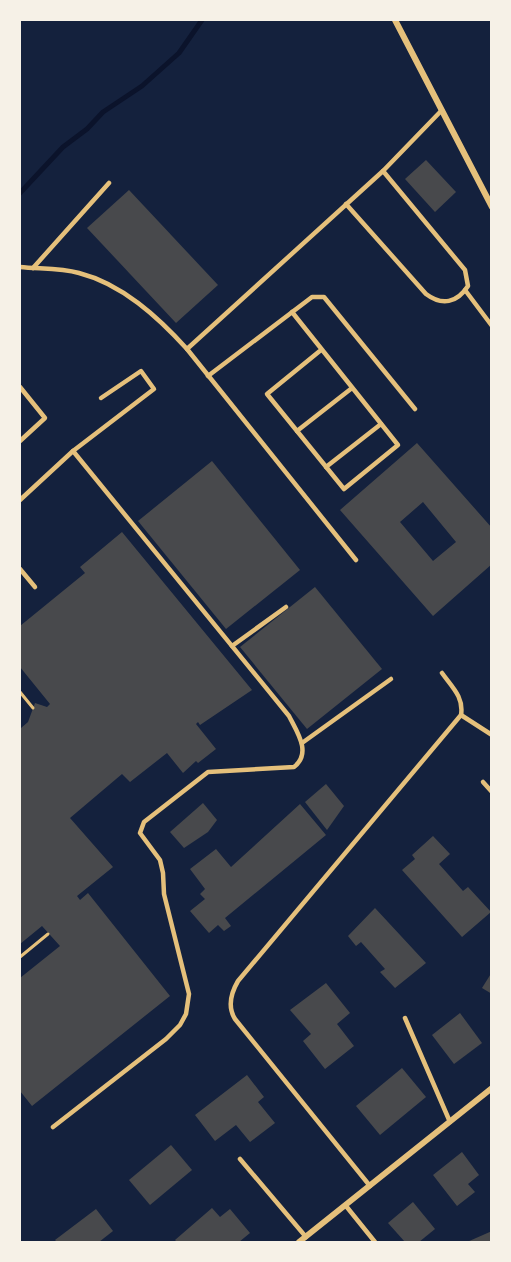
<svg xmlns="http://www.w3.org/2000/svg" width="511" height="1262" font-family="Montserrat,sans-serif">
<style>
.lines{fill:none;stroke-linecap:round;stroke-linejoin:round}
.stream{stroke:#0b132b;stroke-width:5}
.building{fill:#48494c;fill-rule:evenodd}
.path{stroke:#e5c07b;stroke-width:3}
.service{stroke:#e5c07b;stroke-width:4.5}
.minor{stroke:#e5c07b;stroke-width:6}
</style>
<rect width="100%" height="100%" fill="#14213d"/>
<g class="lines">
<polyline class="stream" points="20,193 63,147 87,129 103,112 142,86 179,53 202,20"/>
</g>
<g class="building">
<polygon points="426,160 456,192 435,212 405,179"/>
<polygon points="129,190 218,285 176,323 87,228"/>
<path d="M417 443 492 528V564L433 616 340 510ZM423 502 456 542 433 561 400 522Z"/>
<polygon points="212,461 300,570 226,629 138,521"/>
<polygon points="122,532 252,690 200,725 198,722 196,724 216,749 198,763 196,761 183,773 167,753 130,782 122,774 70,818 113,867 77,896 80,900 88,893 170,996 32,1106 20,1091 20,978 60,946 42,926 20,944 20,726 21,728 28,722 35,703 47,707 50,704 20,667 20,626 85,573 80,567"/>
<polygon points="315,587 382,669 307,729 240,647"/>
<polygon points="326,784 344,806 327,830 305,802"/>
<polygon points="203,803 217,820 208,832 184,848 170,832"/>
<polygon points="300,804 326,835 225,918 231,926 224,931 218,925 209,933 190,911 205,899 200,894 205,889 190,869 216,849 231,867"/>
<polygon points="433,836 450,854 439,864 463,891 468,887 491,912 462,937 402,870 415,859 412,855"/>
<polygon points="375,908 426,963 395,988 380,972 385,969 361,942 356,946 348,936"/>
<polygon points="492,972 492,994 482,988"/>
<polygon points="326,983 350,1013 337,1024 354,1046 325,1069 303,1041 311,1034 290,1010"/>
<polygon points="460,1013 482,1043 454,1064 432,1035"/>
<polygon points="402,1068 426,1097 380,1135 356,1106"/>
<polygon points="247,1075 264,1097 258,1102 275,1123 250,1142 236,1125 215,1141 195,1115"/>
<polygon points="171,1145 192,1170 150,1205 129,1180"/>
<polygon points="462,1152 479,1175 468,1184 475,1192 457,1206 433,1175"/>
<polygon points="413,1202 435,1229 419,1242 405,1242 388,1223"/>
<polygon points="212,1208 220,1217 230,1209 250,1233 239,1242 177,1242 175,1240"/>
<polygon points="96,1209 113,1231 99,1242 57,1242 55,1240"/>
<polygon points="492,1231 492,1242 467,1242"/>
</g>
<g class="lines">
<g class="path">
<polyline points="20,692 33,708"/>
<polyline points="20,957 48,934"/>
</g>
<g class="service">
<path d="M346 204 426 294C442 306 457 303 468 286L465 270 383 171 442 110"/>
<path d="M20 267C39 269 60 268 79 273 122 284 158 317 187 349L383 171"/>
<polyline points="33,268 109,183"/>
<polyline points="465,290 492,326"/>
<polyline points="292,312 398,445 344,489 267,394 321,350"/>
<polyline points="187,349 356,560"/>
<polyline points="208,376 312,297 324,297 415,409"/>
<polyline points="20,387 45,418 20,441"/>
<polyline points="297,431 352,388"/>
<polyline points="326,467 381,424"/>
<polyline points="20,500 73,451 154,389 141,371 101,398"/>
<polyline points="20,569 35,587"/>
<polyline points="232,646 286,607"/>
<polyline points="461,715 492,735"/>
<polyline points="302,743 391,679"/>
<polyline points="483,782 492,792"/>
<polyline points="405,1018 450,1122"/>
<path d="M53 1127 166 1039 180 1025 186 1014 189 994 164 894 163 873 160 860 140 833 144 822 208 772 294 767C312 753 297 732 289 716L73 451"/>
<polyline points="240,1159 306,1237"/>
<path d="M370 1186 235 1019C227 1006 231 993 238 981L461 715C464 697 452 687 442 673"/>
<polyline points="346,1206 375,1242"/>
</g>
<g class="minor">
<polyline points="395,20 492,207"/>
<polyline points="299,1242 492,1088"/>
</g>
</g>
<rect width="511" height="1262" fill="none" stroke="#f6f1e7" stroke-width="42"/>
</svg>
